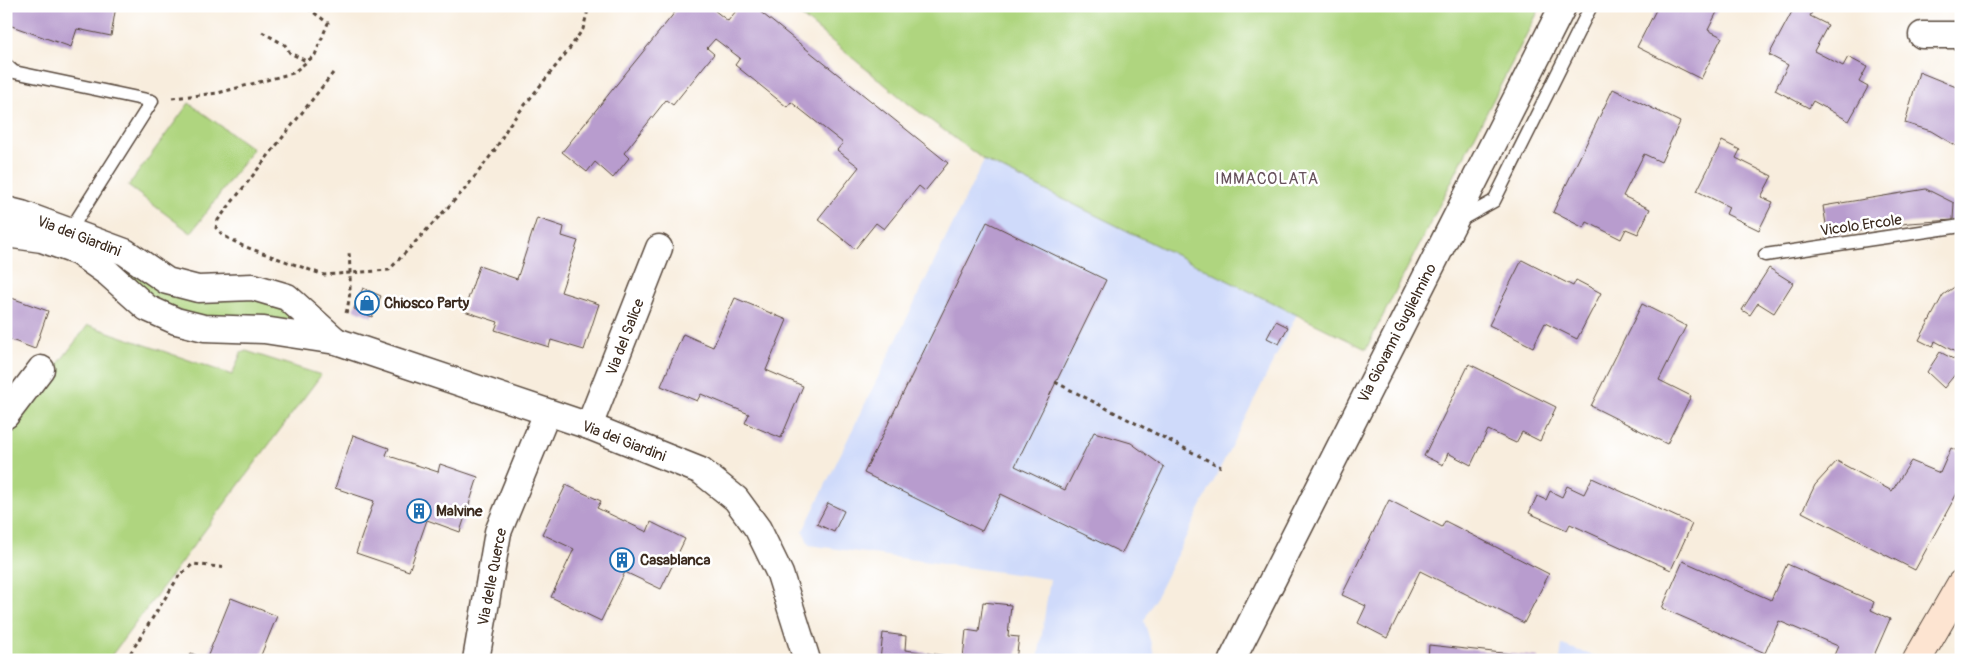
<svg xmlns="http://www.w3.org/2000/svg" width="1967" height="666" font-family="Pangolin,sans-serif">
<style>
.built{fill:#cfdafa}
.green{fill:#afd57f;stroke:#75804e}
.building{fill:#b89cce}
.lines{fill:none;stroke-linecap:round;stroke-linejoin:round}
.service-casing{stroke:#57473b;stroke-width:15}
.minor-casing{stroke:#57473b;stroke-width:29}
.secondary-casing{stroke:#57473b;stroke-width:30}
.path{stroke:#57473b;stroke-width:3;stroke-dasharray:4 4;stroke-linecap:butt}
.service{stroke:#fff;stroke-width:12}
.minor{stroke:#fff;stroke-width:26}
.secondary{stroke:#fde4d1;stroke-width:28}
.labels{text-anchor:middle;stroke-width:5;stroke-linejoin:round;paint-order:stroke}
.street-label{font-size:15px;fill:#3b2a1e;stroke:#fff}
.poi-label{font-size:15px;font-weight:bold;fill:#3b2a1e;stroke:#fff;text-anchor:start}
.neighbourhood-label{font-size:16px;letter-spacing:1px;fill:#67525c;stroke:#fff}
</style>
<rect width="100%" height="100%" fill="#fff"/>
<filter id="ink" filterUnits="userSpaceOnUse"><feTurbulence type="fractalNoise" baseFrequency=".02" numOctaves="2"/><feDisplacementMap in="SourceGraphic" scale="10" xChannelSelector="R" yChannelSelector="G"/><feConvolveMatrix kernelMatrix="1 2 1 2 8 2 1 2 1" color-interpolation-filters="sRGB"/></filter>
<filter id="wash" filterUnits="userSpaceOnUse"><feTurbulence type="fractalNoise" baseFrequency=".0096" numOctaves="4" result="noise"/><feDisplacementMap in="SourceGraphic" scale="20" xChannelSelector="R" yChannelSelector="G"/><feGaussianBlur stdDeviation="1.12" result="paint"/><feColorMatrix in="noise" values="0 0 0 0 0 0 0 0 0 0 0 0 0 0 0 0 0 1.4 0 .05"/><feComposite in="paint" operator="in"/></filter>
<g filter="url(#wash)">
<rect width="100%" height="100%" fill="#f8eddd"/>
<g class="built">
<polygon points="984,160 1297,314 1144,621 1156,660 1038,660 1050,579 809,545 803,531"/>
<polygon points="1562,645 1606,660 1560,660"/>
</g>
<g class="green">
<polygon points="789,6 1541,6 1366,349 984,160 910,105"/>
<polygon points="189,103 253,149 191,233 128,186"/>
<polygon points="104,259 148,282 251,297 279,304 321,333 202,319 145,298"/>
<polygon points="88,325 232,375 241,353 246,351 321,375 108,660 6,660 6,432"/>
</g>
<g id="blocks">
<g class="building">
<polygon points="6,6 116,6 111,36 77,29 71,47 6,24"/>
<polygon points="680,6 709,6 728,21 740,6 753,6 948,163 925,191 919,186 884,229 876,223 855,249 818,219 859,167 837,150 843,143 791,102 787,107 735,65 740,58 715,39 707,48 714,54 673,105 666,100 624,153 629,158 613,178 595,162 587,172 562,152"/>
<polygon points="1658,6 1720,6 1708,30 1722,37 1701,79 1637,47"/>
<polygon points="1795,6 1814,8 1810,16 1828,25 1814,51 1843,66 1848,57 1867,67 1859,82 1868,87 1849,121 1813,101 1809,108 1775,90 1788,65 1769,55"/>
<polygon points="1919,72 1961,89 1961,149 1931,131 1905,123"/>
<polygon points="1613,89 1680,122 1661,162 1644,154 1623,196 1650,209 1638,234 1626,229 1621,239 1587,222 1584,228 1553,212"/>
<polygon points="1722,141 1740,150 1736,158 1772,176 1761,197 1773,202 1759,230 1726,214 1729,207 1697,191"/>
<polygon points="1926,189 1954,203 1953,220 1909,223 1828,236 1823,206"/>
<polygon points="537,218 564,227 562,236 578,241 561,292 599,304 584,350 551,340 549,347 495,330 498,322 464,311 479,266 517,279"/>
<polygon points="987,222 1106,280 1015,466 1065,490 1094,432 1131,443 1164,467 1122,553 1001,494 982,531 864,473"/>
<polygon points="1522,260 1573,286 1576,280 1601,293 1577,339 1545,323 1533,347 1489,325"/>
<polygon points="1769,268 1793,283 1774,313 1758,303 1750,315 1742,310"/>
<polygon points="1956,286 1961,286 1961,355 1935,341 1933,347 1919,340 1943,295"/>
<polygon points="363,288 381,296 372,317 354,309"/>
<polygon points="6,296 48,311 35,349 6,338"/>
<polygon points="735,298 787,320 766,370 803,386 781,438 745,423 749,414 701,394 697,401 661,386 683,334 713,347"/>
<polygon points="1642,304 1686,326 1659,380 1691,396 1667,444 1591,406"/>
<polygon points="1276,321 1288,327 1279,344 1267,338"/>
<polygon points="1940,352 1961,363 1961,367 1944,388 1927,372"/>
<polygon points="1469,364 1556,407 1540,441 1522,432 1516,443 1488,430 1471,465 1448,453 1443,465 1424,456"/>
<polygon points="353,435 389,448 386,455 438,472 440,464 478,477 460,532 427,520 409,571 356,553 374,501 335,488"/>
<polygon points="1951,448 1961,453 1961,486 1915,570 1802,512 1815,485 1837,461 1892,491 1911,461 1940,473"/>
<polygon points="1592,478 1692,524 1671,570 1570,524 1567,530 1529,513 1537,496 1546,500 1550,491 1562,497 1567,486 1584,494"/>
<polygon points="566,485 601,501 597,508 647,532 651,522 685,539 661,589 625,572 601,621 551,597 574,549 542,534"/>
<polygon points="1389,500 1442,527 1445,521 1549,574 1524,623 1420,571 1387,638 1358,623 1366,606 1342,595"/>
<polygon points="828,503 844,511 834,532 817,524"/>
<polygon points="1683,561 1771,600 1787,564 1874,602 1871,610 1890,619 1872,660 1832,660 1838,646 1779,621 1765,653 1662,608"/>
<polygon points="231,598 277,616 259,660 188,660 191,653 206,660"/>
<polygon points="983,602 1011,605 1008,636 1019,637 1016,660 880,660 883,633 906,636 905,650 963,658 966,630 979,632"/>
<polygon points="1429,645 1539,657 1539,660 1428,660"/>
<polygon points="377,655 389,660 375,660"/>
</g>
</g>
</g>
<g filter="url(#ink)">
<use href="#blocks" fill-opacity="0" stroke="#57473b" stroke-width="1"/>
<g class="lines">
<g class="service-casing">
<g id="service">
<polyline points="6,65 14,72 152,101 69,232"/>
<polyline points="1458,221 1494,201 1591,6"/>
<polyline points="1765,255 1961,226"/>
</g>
</g>
<g class="minor-casing">
<g id="minor">
<polyline points="1922,35 1961,35"/>
<polyline points="6,210 22,214 125,252 167,281 198,289 253,287 287,297 336,341"/>
<polyline points="6,234 42,239 78,252 108,273 147,308 176,321 204,328 264,330 336,341 589,426 701,471 736,499 758,529 780,574 807,660"/>
<polyline points="6,415 41,369"/>
<polyline points="589,426 659,248"/>
<polyline points="476,660 498,532 547,413"/>
<polyline points="1232,660 1563,6"/>
</g>
</g>
<g class="secondary-casing">
<polyline id="secondary" points="1917,660 1961,584"/>
</g>
<g class="path">
<polyline points="262,32 285,45 290,53 306,61"/>
<polyline points="333,73 218,220 216,228 224,236 243,246 324,275 389,270 466,188 495,150 509,125 567,52 583,29 589,6"/>
<polyline points="172,98 218,93 293,73 315,55 328,23 305,6"/>
<path d="M346 313C352 294 350 271 349 251"/>
<polyline points="1055,382 1221,467"/>
<polyline points="126,660 179,576 193,564 227,568"/>
</g>
<use href="#service" class="service"/>
<use href="#minor" class="minor"/>
<use href="#secondary" class="secondary"/>
</g>
</g>
<defs>
<g id="shop-ring" transform="scale(1.25)"><circle r="9.5" fill="#fff" stroke="#1f6fb2" stroke-width="1.5"/><path d="M-5-2.5h2.3a2.7 3.5 0 0 1 5.4 0H5L5.5 6h-11ZM-1.5-2.5h3a1.5 2.3 0 0 0-3 0Z" fill="#1f6fb2"/></g>
<g id="building-ring" transform="scale(1.25)"><circle r="9.5" fill="#fff" stroke="#1f6fb2" stroke-width="1.5"/><path d="M-4-6H4V6H1V3H-1V6H-4ZM-2.5-4.3h1.7v1.8h-1.7ZM.8-4.3h1.7v1.8H.8ZM-2.5-1h1.7V.8h-1.7ZM.8-1h1.7V.8H.8Z" fill="#1f6fb2"/></g>
</defs>
<g fill-rule="evenodd">
<use href="#shop-ring" x="367" y="303"/>
<use href="#building-ring" x="419" y="511"/>
<use href="#building-ring" x="622" y="560"/>
</g>
<g class="labels">
<g class="street-label">
<text transform="translate(1861 225) rotate(-8)" y="5">Vicolo Ercole</text>
<text transform="translate(79 236) rotate(21)" y="5">Via dei Giardini</text>
<text transform="translate(1397 333) rotate(-63)" y="5">Via Giovanni Guglielmino</text>
<text transform="translate(625 337) rotate(-69)" y="5">Via del Salice</text>
<text transform="translate(624 441) rotate(21)" y="5">Via dei Giardini</text>
<text transform="translate(492 577) rotate(-79)" y="5">Via delle Querce</text>
</g>
<g class="poi-label">
<text x="384" y="308">Chiosco Party</text>
<text x="436" y="516">Malvine</text>
<text x="640" y="565">Casablanca</text>
</g>
<g class="neighbourhood-label">
<text x="1267" y="184">IMMACOLATA</text>
</g>
</g>
<rect width="1967" height="666" fill="none" stroke="#fff" stroke-width="25"/>
</svg>
